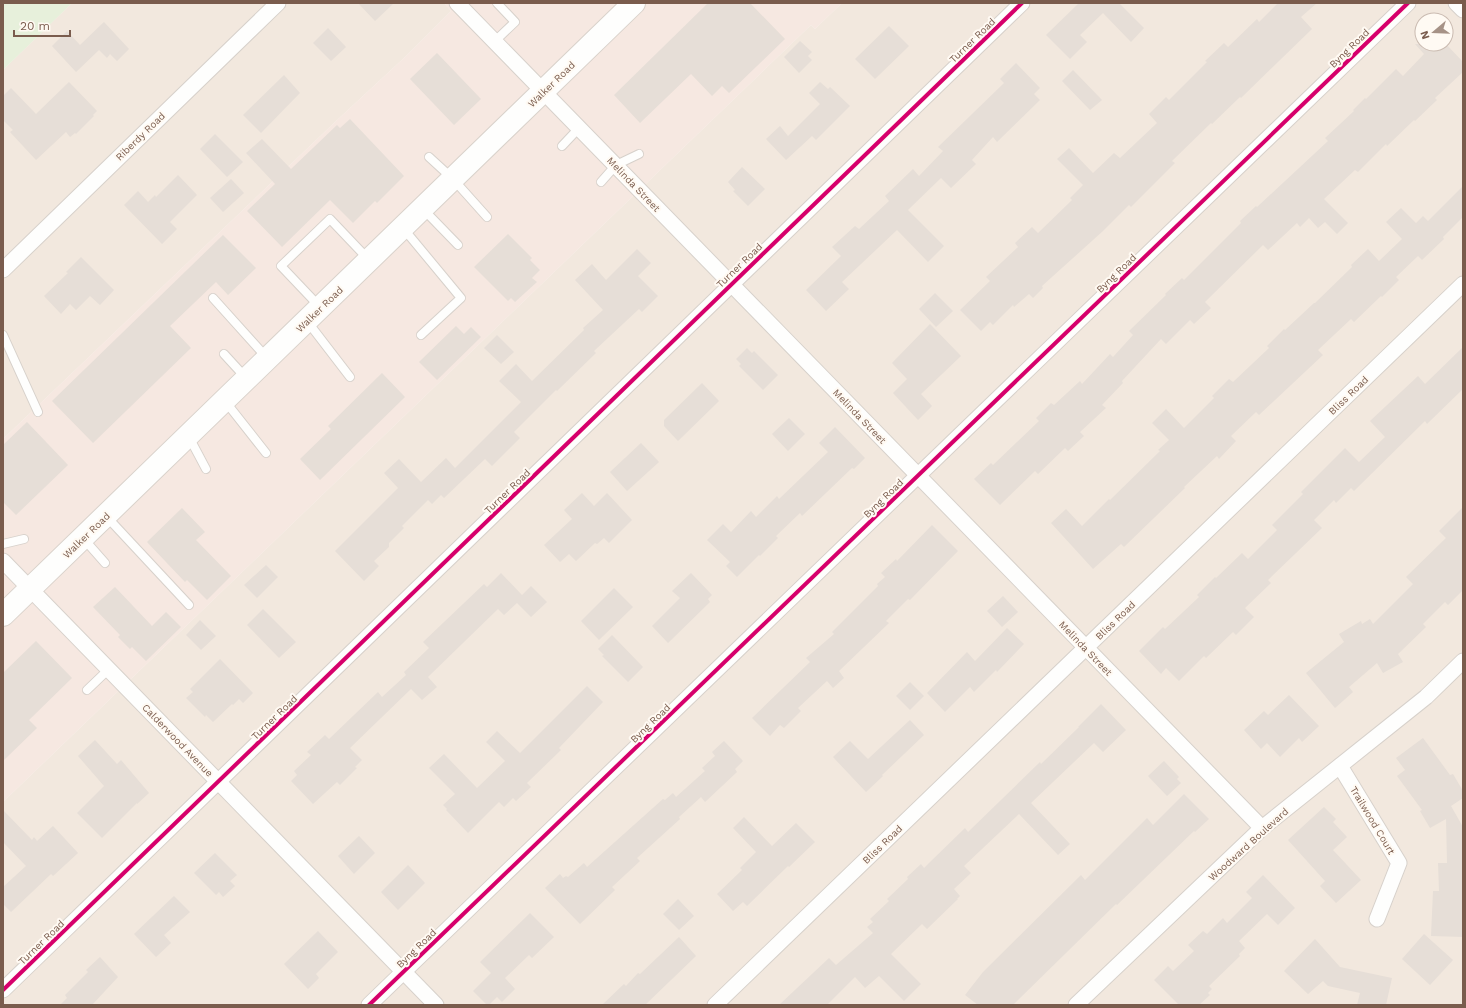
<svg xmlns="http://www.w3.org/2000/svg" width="1466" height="1008" font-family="'Work Sans',sans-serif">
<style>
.residential{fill:#f2e8de;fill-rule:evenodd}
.commercial{fill:#f6e8e1}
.green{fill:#e7f0db}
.building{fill:#e6ded7}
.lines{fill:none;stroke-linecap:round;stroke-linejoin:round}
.service-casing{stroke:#d7d1cb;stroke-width:10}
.minor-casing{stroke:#d7d1cb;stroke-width:17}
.secondary-casing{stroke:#d9d2cb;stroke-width:24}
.service{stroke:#fefefd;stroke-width:8}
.minor{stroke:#fefefd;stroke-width:15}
.secondary{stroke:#fefefd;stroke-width:22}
.cycleway-casing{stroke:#fffaf3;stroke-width:6}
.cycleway{stroke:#d6006c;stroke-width:4}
.labels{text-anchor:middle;stroke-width:4;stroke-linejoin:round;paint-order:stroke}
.street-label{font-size:10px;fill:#7a5c4d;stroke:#fffaf3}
</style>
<rect width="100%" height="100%" fill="#f9f5f0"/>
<g class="residential">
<polygon points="72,3 444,3 451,11 405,57 335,122 3,439 3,70"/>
<path d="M842 3H1463V1004L1462 1005H3V802L811 25 815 29ZM1422 20H1446V44H1422Z"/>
</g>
<polygon class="commercial" points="444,3 842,3 815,29 811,25 3,802 3,439 335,122 405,57 451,11"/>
<polygon class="green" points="3,3 72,3 3,70"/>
<g class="building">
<polygon points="358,3 394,3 375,21"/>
<polygon points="708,3 750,3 785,39 729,93 722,86 712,96 691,74 640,123 614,95"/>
<polygon points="1079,3 1119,3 1144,28 1131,42 1103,13 1080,35 1087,42 1070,59 1046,35"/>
<polygon points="1278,3 1317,3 1301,17 1312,29 1241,98 1240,97 1212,124 1211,123 1172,161 1175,163 1131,207 1129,205 1103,231 1042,286 1043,288 1033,298 1029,294 1014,307 1013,305 993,325 990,322 981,331 960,310 990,281 986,277 1018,247 1015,243 1032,227 1038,233 1072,200 1070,198 1083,185 1057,159 1069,148 1093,173 1114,153 1120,158 1157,123 1149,114 1166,97 1169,100 1207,62 1205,61 1224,43 1228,47 1257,19 1259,22"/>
<polygon points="104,22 129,49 117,61 110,54 107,58 99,50 76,72 52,46 67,31 80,45"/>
<polygon points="889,26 909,46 875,79 855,59"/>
<polygon points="328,28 346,47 331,61 313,43"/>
<polygon points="800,41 812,52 808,56 812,60 799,73 784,57"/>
<polygon points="1415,44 1446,44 1463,62 1463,72 1435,98 1437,100 1415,121 1414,120 1387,146 1386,144 1358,172 1355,170 1324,199 1348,223 1337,234 1325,222 1318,228 1309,218 1300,227 1297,223 1268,250 1263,245 1205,302 1211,308 1194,324 1190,320 1166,344 1161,339 1122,381 1123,383 1102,405 1106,408 1080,432 1084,436 1068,451 1065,448 1038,474 1035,471 1000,505 974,479 991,463 993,465 1039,421 1036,418 1051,403 1054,405 1080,381 1082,384 1110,354 1113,357 1133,335 1129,331 1166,295 1165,294 1182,278 1184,280 1241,223 1240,221 1256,206 1257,207 1328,141 1325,138 1354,111 1353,110 1365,98 1366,99 1396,69 1403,76 1424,54"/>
<polygon points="437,53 481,99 454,125 410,79"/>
<polygon points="1016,63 1040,88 1034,94 1040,100 997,142 993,137 972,160 976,164 951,188 941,178 908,210 944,246 928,262 897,230 842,282 849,289 826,311 806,290 841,256 832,247 855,226 859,229 889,201 885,196 913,169 919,176 943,151 938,147 1004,83 1000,79"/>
<polygon points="1073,70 1102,100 1090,110 1062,81"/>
<polygon points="284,75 300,93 261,133 243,115"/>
<polygon points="69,82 97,111 93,115 94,116 76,134 75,133 70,137 66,132 36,160 10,132 13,130 3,120 3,96 11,88 36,114"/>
<polygon points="820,82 828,89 830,87 850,106 816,140 812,136 786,160 766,139 780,126 788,136 820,104 809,93"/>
<polygon points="350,119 404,176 377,203 375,201 353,223 330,200 282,247 247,211 275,184 246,153 262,139 291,169 337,125 340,128"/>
<polygon points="215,134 243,162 227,177 200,149"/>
<polygon points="742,167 765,189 748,206 733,191 735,190 728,182"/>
<polygon points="178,175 197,195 170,222 177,229 162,244 124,205 138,191 148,202 155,195 156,197"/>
<polygon points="231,179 244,193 223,212 210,198"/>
<polygon points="1463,186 1463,217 1443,237 1444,239 1422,260 1418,256 1396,277 1399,280 1382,297 1381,296 1354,322 1351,319 1318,350 1323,355 1259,415 1256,412 1231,436 1236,441 1219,459 1217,456 1184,487 1185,488 1124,547 1121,544 1093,569 1051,523 1066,509 1082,526 1109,499 1110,500 1160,451 1158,450 1169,440 1152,423 1166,409 1184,428 1214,398 1212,396 1229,379 1233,382 1269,348 1267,346 1284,329 1285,330 1314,303 1315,303 1352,267 1351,265 1368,249 1379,261 1402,239 1386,222 1401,208 1416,223 1423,216 1428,221"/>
<polygon points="508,234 532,258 530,260 540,270 532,278 537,282 515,302 511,298 508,301 474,267"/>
<polygon points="223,235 256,268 228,295 216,282 170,326 191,348 93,443 52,401"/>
<polygon points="637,249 651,263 638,276 658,296 642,312 639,309 594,351 596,353 557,391 556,390 514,432 520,438 492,466 485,459 444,498 441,495 432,504 428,500 402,526 404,528 389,543 389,547 374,561 379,566 364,581 335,551 398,488 384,473 399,459 421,482 446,458 455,468 521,402 499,381 516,364 532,381 584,330 583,328 603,310 575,280 592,264 606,280"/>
<polygon points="81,257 114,290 100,305 90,296 76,310 70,304 61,314 44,296 68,273 66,272"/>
<polygon points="935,293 953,311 936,327 919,309"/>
<polygon points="930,324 961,356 921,394 932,406 918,420 893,393 907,379 892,363"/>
<polygon points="456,326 464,334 471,327 481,337 437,380 419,362"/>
<polygon points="497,335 514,352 501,364 484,348"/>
<polygon points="1463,347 1463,389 1427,424 1425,421 1354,491 1351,488 1336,503 1334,500 1314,520 1322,528 1268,580 1271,583 1245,608 1254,617 1236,635 1233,632 1206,658 1204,656 1179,681 1166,668 1161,674 1139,651 1163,627 1165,629 1199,597 1197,595 1215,577 1216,578 1242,553 1248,559 1277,530 1272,525 1303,494 1301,492 1345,448 1359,462 1385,437 1370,421 1418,376 1425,384"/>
<polygon points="747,348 752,353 754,351 778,375 763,390 739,366 741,364 736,359"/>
<polygon points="382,373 405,397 320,480 300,459 331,429 328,426"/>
<polygon points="702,383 719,401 678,441 664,426 664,420"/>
<polygon points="789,418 805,434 788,451 772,434"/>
<polygon points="27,422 68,465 16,515 3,502 3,445"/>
<polygon points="835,427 865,458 854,469 852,468 802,516 800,513 776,536 778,538 760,556 759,555 737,577 726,566 730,562 707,540 723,524 731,532 751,511 756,517 777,496 779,499 828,452 819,443"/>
<polygon points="641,443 659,462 627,491 610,472"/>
<polygon points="582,493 594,506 607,493 632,520 609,543 604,538 597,544 595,543 576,561 569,554 560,562 544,545 572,519 564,510"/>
<polygon points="1463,507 1463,590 1448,605 1445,602 1423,624 1426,627 1398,654 1403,662 1383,673 1377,663 1349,687 1353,692 1335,708 1306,673 1344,642 1339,634 1361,621 1362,624 1370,619 1373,624 1413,584 1406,577 1446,538 1439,531"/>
<polygon points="182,508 205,532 196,540 231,576 207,600 187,580 185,582 147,542"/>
<polygon points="932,525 958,551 910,600 908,599 886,621 889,623 839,671 844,678 833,688 827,681 798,708 801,711 784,728 780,725 770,736 752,718 810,662 806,658 834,634 832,632 878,586 877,584 885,577 881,573 896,559 897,561"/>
<polygon points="266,565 278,577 257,598 244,585"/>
<polygon points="501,573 522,595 531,586 547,602 531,617 517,603 504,615 498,609 428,677 437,687 422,700 411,689 350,748 362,760 355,767 357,768 340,785 337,782 313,804 291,781 297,775 294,771 311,755 307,752 325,735 329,739 378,692 382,697 406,675 404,672 429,648 423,642 484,584 487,587"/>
<polygon points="691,573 712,595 708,599 710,602 668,643 652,626 680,598 672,591"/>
<polygon points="115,587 152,626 166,612 181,627 146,661 132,647 130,649 118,637 120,635 93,607"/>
<polygon points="614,588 633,607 599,640 581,621"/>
<polygon points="1003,596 1018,612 1002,627 987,611"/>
<polygon points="263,609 296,642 279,658 247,625"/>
<polygon points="200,620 216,636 201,650 186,635"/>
<polygon points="1007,628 1024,644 997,672 996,670 974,692 970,687 945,712 927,693 967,652 975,661"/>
<polygon points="612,635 643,667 628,682 602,656 604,655 598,649"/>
<polygon points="36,641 72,678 29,720 37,728 3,761 3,673"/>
<polygon points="220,659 253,693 243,703 239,699 233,705 232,704 213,722 206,715 205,717 186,698 193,692 190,689"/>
<polygon points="910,682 924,696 910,710 896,696"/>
<polygon points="587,686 603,702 559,748 561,750 527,783 531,787 516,801 513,798 504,807 499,802 468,833 446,810 447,809 443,805 455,794 429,768 444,754 477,788 505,761 486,742 497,731 520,753"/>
<polygon points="1289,695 1319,726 1302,742 1299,738 1280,757 1267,743 1261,749 1244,730 1264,711 1268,715"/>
<polygon points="1101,704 1126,730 1103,752 1094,743 1031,803 1070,844 1058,855 1019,814 964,866 971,873 954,889 960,896 957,899 958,899 927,929 922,924 891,954 921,984 904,1001 879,976 865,988 855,977 827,1005 779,1005 829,958 836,965 873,933 867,927 873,922 870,919 889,901 887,899 908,879 907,877 921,864 924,868 929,863 965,828 968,832 1040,762 1041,764 1079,727 1078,727"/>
<polygon points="910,720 924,735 882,775 883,776 866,792 833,757 850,741 868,759"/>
<polygon points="1423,738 1450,775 1453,774 1463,791 1463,798 1451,806 1463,827 1463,937 1431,936 1433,891 1439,891 1438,863 1447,863 1446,819 1430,828 1420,811 1422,810 1397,776 1405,770 1396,758"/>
<polygon points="95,740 117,764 121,760 149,793 137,804 137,803 102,838 77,813 104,786 78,756"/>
<polygon points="724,741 743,761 735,769 737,772 705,802 701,797 679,817 680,819 637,858 640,861 612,887 615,890 580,924 545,888 560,874 563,878 566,876 568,877 584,863 587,867 663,799 665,800 673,793 676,797 705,771 702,768 715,756 712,752"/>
<polygon points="1164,761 1179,777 1177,779 1181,783 1167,796 1148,776"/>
<polygon points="1184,794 1209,819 1195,832 1194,831 1117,905 1116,904 1013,1005 978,1005 965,995 983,972 1081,875 1085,880 1147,818 1153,825"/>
<polygon points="1324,807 1336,819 1333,822 1347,837 1333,850 1361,880 1336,903 1320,886 1325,881 1288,840"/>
<polygon points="3,810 32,840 34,837 37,841 53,826 78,853 53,876 51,874 11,912 3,904 3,887 26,866 3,842"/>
<polygon points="744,817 772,846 796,823 815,842 789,867 788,866 747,906 743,902 733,911 717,894 742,870 740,868 756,852 733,828"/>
<polygon points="359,836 375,853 354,874 338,856"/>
<polygon points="215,853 237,875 230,881 235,886 223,897 219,892 216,895 194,873"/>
<polygon points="408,865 425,883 398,910 381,892"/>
<polygon points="1263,875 1295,908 1278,925 1267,914 1239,941 1245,948 1239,954 1240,956 1209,986 1212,989 1208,993 1210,995 1199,1005 1179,1005 1154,980 1168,966 1173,971 1194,951 1188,945 1203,931 1207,934 1223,918 1227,923 1252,898 1246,892"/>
<polygon points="174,896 190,912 164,935 171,943 156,957 134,934"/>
<polygon points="678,899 694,916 679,930 663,914"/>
<polygon points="530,913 554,937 532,958 529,955 505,978 515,989 502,1002 497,997 489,1005 487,1005 473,991 491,973 480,962"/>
<polygon points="318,931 338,952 316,974 319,978 308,989 284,964"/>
<polygon points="1424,934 1453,960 1430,985 1402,959"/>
<polygon points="679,937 696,956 645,1005 602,1005 624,984 626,986 638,973 640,974"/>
<polygon points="1315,939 1340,967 1392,978 1386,1005 1357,1005 1360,993 1328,986 1323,981 1308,994 1284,971"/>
<polygon points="100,957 118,977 92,1005 60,1005 67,998 65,995 88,972 86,970"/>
</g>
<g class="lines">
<g class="service-casing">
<g id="service">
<polyline points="495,41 515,22 497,3"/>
<polyline points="562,146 579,128"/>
<polyline points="429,157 453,179 487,217"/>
<polyline points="601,182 616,165 639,154"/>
<polyline points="423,209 458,245"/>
<polyline points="403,228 461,298 421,335"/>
<polyline points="213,298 267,358"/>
<polyline points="319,306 281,266 330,219 369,260"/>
<polyline points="307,321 350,377"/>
<polyline points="3,335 38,412"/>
<polyline points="224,354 246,378"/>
<polyline points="225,401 266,453"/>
<polyline points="189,437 206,469"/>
<polyline points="106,516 189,605"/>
<polyline points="83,538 105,563"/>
<polyline points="3,544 24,539"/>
<polyline points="87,690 109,669"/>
</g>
</g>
<g class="minor-casing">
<g id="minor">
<polyline points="457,3 1262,828"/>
<polyline points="1456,3 1463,10"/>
<polyline points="3,270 278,3"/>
<polyline points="3,561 436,1005"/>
<polyline points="1340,766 1399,863 1377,919"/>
<polyline points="3,990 1022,3"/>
<polyline points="369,1005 1408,3"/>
<polyline points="715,1005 1463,284"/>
<polyline points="1076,1005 1262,828 1426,697 1463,661"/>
</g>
</g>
<g class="secondary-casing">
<polyline id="secondary" points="3,615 634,3"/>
</g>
<use href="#service" class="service"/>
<use href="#minor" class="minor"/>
<use href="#secondary" class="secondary"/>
<g class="cycleway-casing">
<g id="cycleway">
<polyline points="3,990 1022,3"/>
<polyline points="369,1005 1408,3"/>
</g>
</g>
<use href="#cycleway" class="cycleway"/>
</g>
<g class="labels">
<g class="street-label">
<text transform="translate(972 40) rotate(-44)" y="4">Turner Road</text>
<text transform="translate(1349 48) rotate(-44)" y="4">Byng Road</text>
<text transform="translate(551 84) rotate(-44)" y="4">Walker Road</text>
<text transform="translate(140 136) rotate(-44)" y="4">Riberdy Road</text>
<text transform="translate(634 184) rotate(46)" y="4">Melinda Street</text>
<text transform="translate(739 265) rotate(-44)" y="4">Turner Road</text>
<text transform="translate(1116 273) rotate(-44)" y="4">Byng Road</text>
<text transform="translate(319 309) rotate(-44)" y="4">Walker Road</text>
<text transform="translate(1348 395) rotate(-44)" y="4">Bliss Road</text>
<text transform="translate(860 416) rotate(46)" y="4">Melinda Street</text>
<text transform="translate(507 491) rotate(-44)" y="4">Turner Road</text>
<text transform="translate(883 498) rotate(-44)" y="4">Byng Road</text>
<text transform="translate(86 535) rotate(-44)" y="4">Walker Road</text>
<text transform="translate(1115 620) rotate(-44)" y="4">Bliss Road</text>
<text transform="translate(1086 648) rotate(46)" y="4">Melinda Street</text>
<text transform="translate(274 717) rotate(-44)" y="4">Turner Road</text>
<text transform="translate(650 723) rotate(-44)" y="4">Byng Road</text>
<text transform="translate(178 740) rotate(46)" y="4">Calderwood Avenue</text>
<text transform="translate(1373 820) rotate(59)" y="4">Trailwood Court</text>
<text transform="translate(882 844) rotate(-44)" y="4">Bliss Road</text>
<text transform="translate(1248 844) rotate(-42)" y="4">Woodward Boulevard</text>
<text transform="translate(41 942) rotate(-44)" y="4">Turner Road</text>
<text transform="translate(416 948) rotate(-44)" y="4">Byng Road</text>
</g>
</g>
<rect width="1466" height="1008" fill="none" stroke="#7a5c4d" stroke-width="8"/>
<g transform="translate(1434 32) rotate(251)"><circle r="19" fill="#fffaf3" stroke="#cabbb1"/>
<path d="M0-3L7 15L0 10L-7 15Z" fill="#a69286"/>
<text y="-6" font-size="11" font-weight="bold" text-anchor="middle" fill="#7a5c4d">N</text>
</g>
<path d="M14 30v6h56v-6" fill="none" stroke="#7a5c4d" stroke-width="2"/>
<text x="20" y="30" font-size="12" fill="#7a5c4d" stroke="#fffaf3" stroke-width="3" paint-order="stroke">20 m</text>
</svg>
